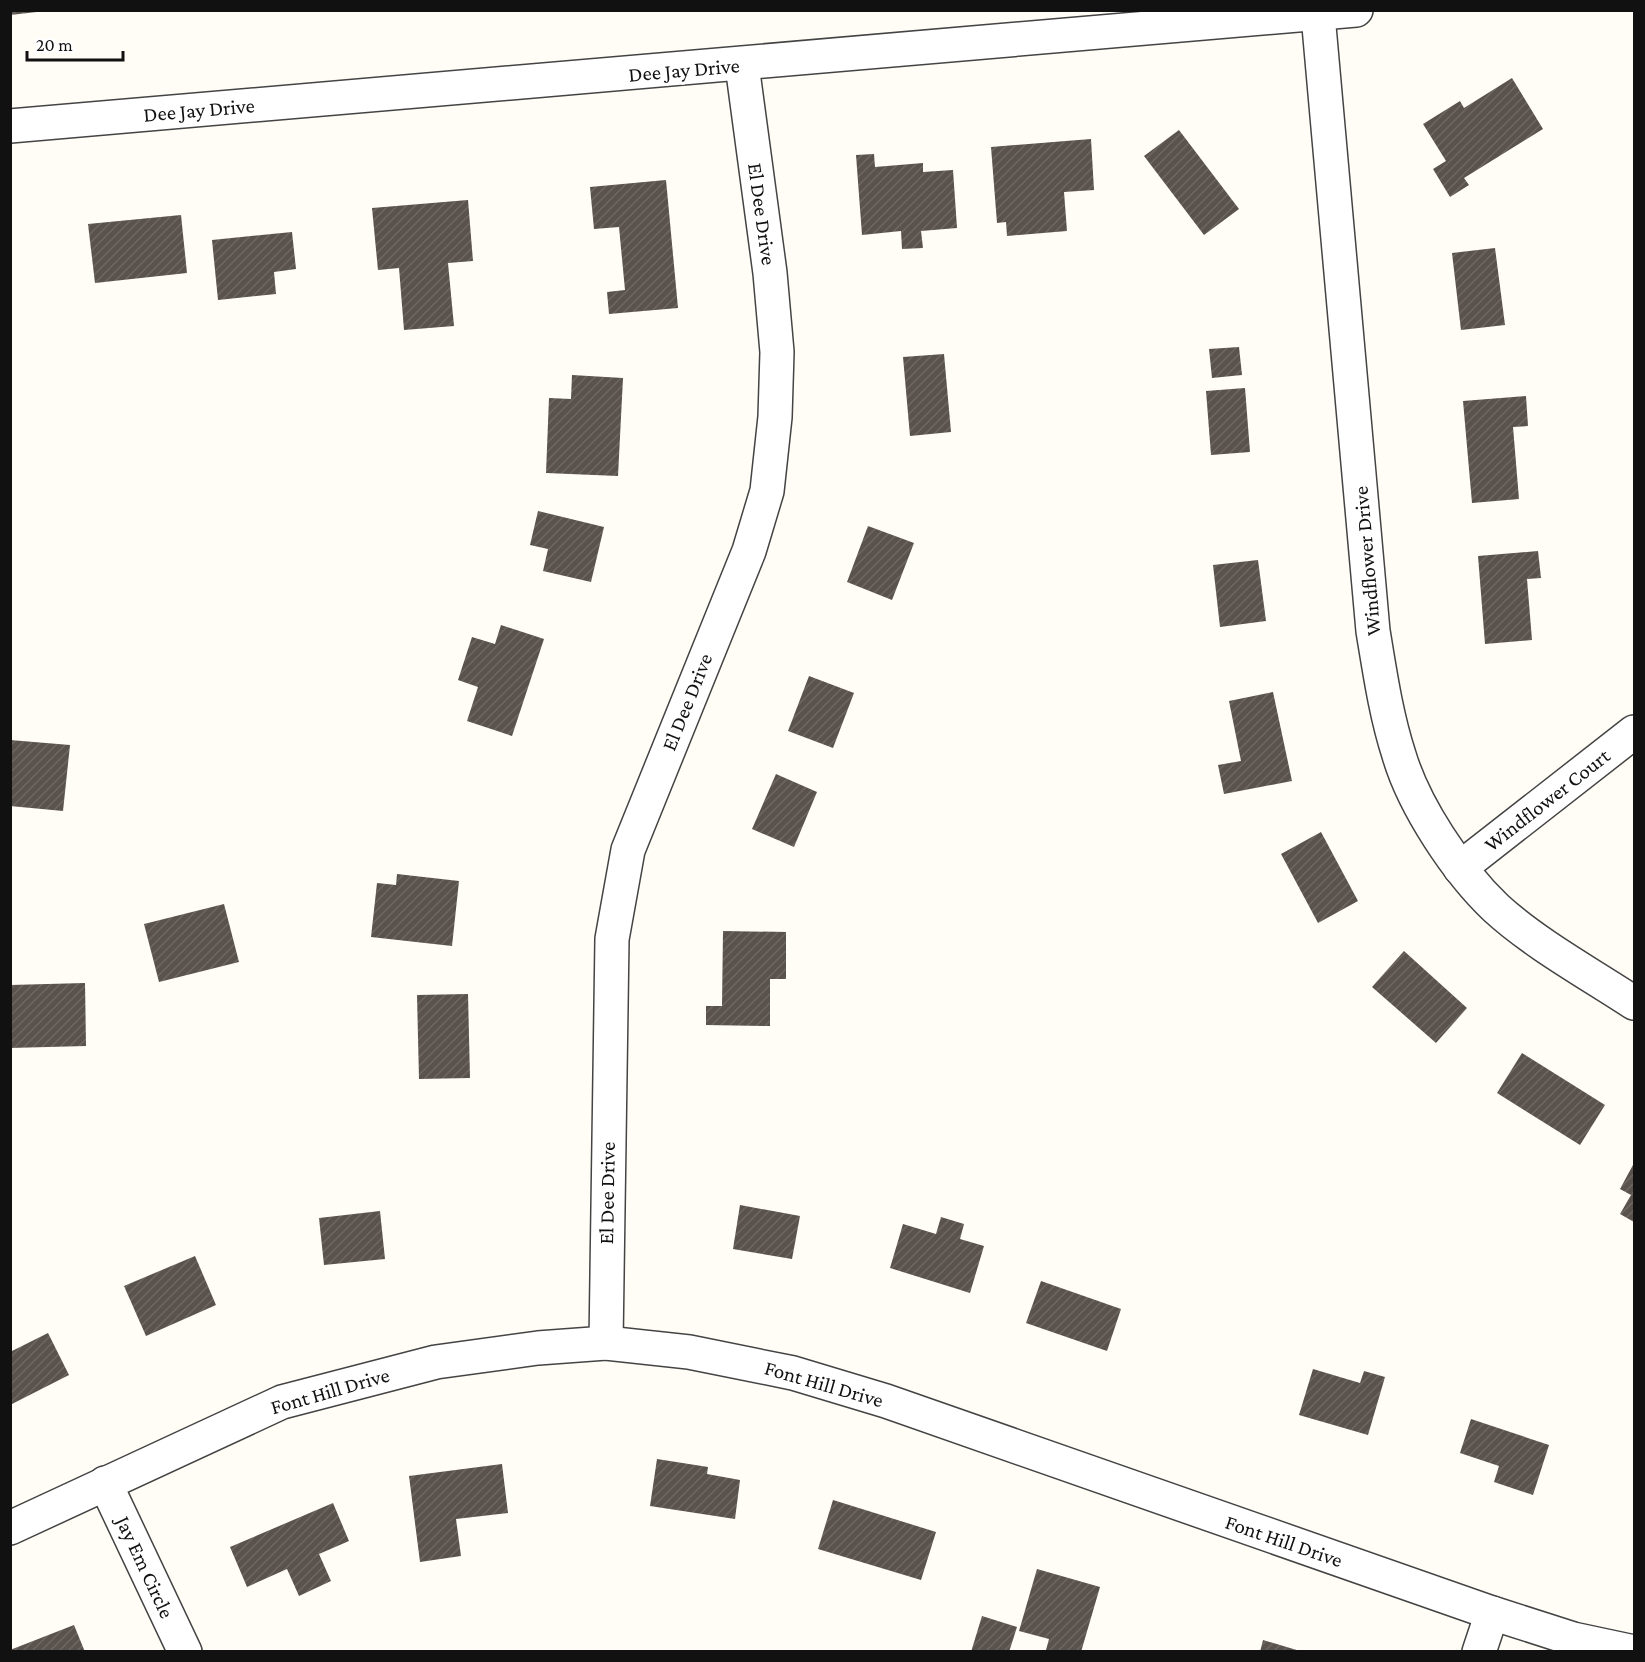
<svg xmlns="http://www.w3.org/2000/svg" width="1645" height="1662" font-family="'Crimson Pro',serif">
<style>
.building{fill:url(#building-hatch)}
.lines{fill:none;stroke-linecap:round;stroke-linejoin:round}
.minor-casing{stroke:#444;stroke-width:36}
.minor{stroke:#fff;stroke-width:33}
.labels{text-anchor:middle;stroke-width:6;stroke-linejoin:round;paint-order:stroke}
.street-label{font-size:21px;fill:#111;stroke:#fff}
</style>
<defs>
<pattern id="building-hatch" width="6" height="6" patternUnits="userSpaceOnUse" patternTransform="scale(1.5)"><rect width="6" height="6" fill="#5a524d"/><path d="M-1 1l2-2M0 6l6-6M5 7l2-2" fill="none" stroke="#6d6662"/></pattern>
</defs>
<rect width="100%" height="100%" fill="#fffdf5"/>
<g class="building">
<polygon points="10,10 37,10 37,12 10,15"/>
<polygon points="1512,78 1543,129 1464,178 1469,185 1450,197 1433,169 1446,161 1423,124 1460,101 1464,108"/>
<polygon points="1179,130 1239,209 1204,235 1144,156"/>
<polygon points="1091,139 1094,190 1064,192 1067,231 1007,236 1006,222 997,223 991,147"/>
<polygon points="874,154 875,167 923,163 923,172 953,170 957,228 921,231 923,248 902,249 901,231 862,235 856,155"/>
<polygon points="666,180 678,308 609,314 607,292 625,290 619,227 594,229 590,187"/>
<polygon points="468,200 473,261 448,263 454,326 404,330 399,268 378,270 372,208"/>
<polygon points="181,215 187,273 95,283 88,224"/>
<polygon points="292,232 296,269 274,272 276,294 218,300 212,240"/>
<polygon points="1495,248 1505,325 1461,330 1452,253"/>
<polygon points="1239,347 1242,375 1212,378 1209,349"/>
<polygon points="944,354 951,432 910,436 903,357"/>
<polygon points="572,375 623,378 618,476 546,473 549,398 571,399"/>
<polygon points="1245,388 1250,452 1211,455 1206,391"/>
<polygon points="1526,396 1528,426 1513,427 1519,499 1472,503 1463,401"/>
<polygon points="538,511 604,527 591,582 543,571 548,549 530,545"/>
<polygon points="868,526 914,543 892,600 847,582"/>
<polygon points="1538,551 1541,578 1527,579 1532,640 1485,644 1478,556"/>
<polygon points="1258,560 1266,621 1220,627 1213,565"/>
<polygon points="501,625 544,639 512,736 467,721 478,687 458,680 472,637 495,644"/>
<polygon points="809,676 854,693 833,748 788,731"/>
<polygon points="1273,692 1292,781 1224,794 1218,765 1241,761 1229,701"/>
<polygon points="10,740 70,745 63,811 10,806"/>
<polygon points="776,774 817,792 794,847 752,829"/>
<polygon points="1321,832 1358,901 1318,923 1281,854"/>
<polygon points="397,874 459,881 452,946 371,937 377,883 396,885"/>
<polygon points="224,904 239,962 159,982 144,924"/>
<polygon points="723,931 786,932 786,979 770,979 770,1026 706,1025 706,1006 722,1006"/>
<polygon points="1404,951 1467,1008 1436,1043 1372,987"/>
<polygon points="85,983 86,1046 10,1048 10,985"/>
<polygon points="468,994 470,1078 419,1079 417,995"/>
<polygon points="1522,1053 1605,1105 1580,1145 1497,1093"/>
<polygon points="1634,1163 1634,1222 1620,1214 1631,1195 1620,1189"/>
<polygon points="740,1205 800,1216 792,1259 733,1249"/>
<polygon points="380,1211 385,1259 324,1265 319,1218"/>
<polygon points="941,1217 964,1224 960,1239 984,1246 970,1293 890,1268 903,1224 936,1234"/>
<polygon points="195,1256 216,1305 146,1336 124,1286"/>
<polygon points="1041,1281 1121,1309 1107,1351 1026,1323"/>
<polygon points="48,1333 69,1375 10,1405 10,1352"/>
<polygon points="1313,1369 1360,1383 1364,1371 1385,1377 1368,1435 1299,1415"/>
<polygon points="1471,1419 1549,1445 1533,1495 1494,1482 1499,1466 1460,1453"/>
<polygon points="657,1459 708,1467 707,1474 740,1480 735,1519 650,1506"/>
<polygon points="502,1464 508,1513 456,1519 461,1556 420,1562 409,1476"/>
<polygon points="833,1500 936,1532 921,1580 818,1549"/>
<polygon points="333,1503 349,1541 319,1554 331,1581 299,1596 287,1569 247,1587 230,1547"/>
<polygon points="1037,1569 1100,1587 1081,1652 1046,1650 1049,1639 1019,1631"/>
<polygon points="982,1616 1017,1627 1009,1652 971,1652"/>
<polygon points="74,1625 85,1652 10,1652 10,1650"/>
<polygon points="1263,1640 1300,1651 1300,1652 1260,1652"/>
</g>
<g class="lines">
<g class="minor-casing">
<g id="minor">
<path d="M1318 15 1373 631C1380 673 1386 715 1399 755 1414 806 1457 871 1496 908 1534 943 1590 974 1634 1003"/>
<polyline points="10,126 1356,10"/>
<polyline points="1460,868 1634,732"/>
<polyline points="606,1343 612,939 628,850 749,551 767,491 775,417 777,352 770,273 742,65"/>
<polyline points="105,1483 185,1652"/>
<polyline points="10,1528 282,1402 436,1362 538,1348 606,1343 689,1352 793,1373 886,1401 1492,1613 1573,1639 1634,1652"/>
<polyline points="1479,1652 1492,1613"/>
</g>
</g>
<use href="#minor" class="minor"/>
</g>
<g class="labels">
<g class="street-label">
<text transform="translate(684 70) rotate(-5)" y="7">Dee Jay Drive</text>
<text transform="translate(199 110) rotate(-5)" y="7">Dee Jay Drive</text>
<text transform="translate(762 214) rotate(82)" y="7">El Dee Drive</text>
<text transform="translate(1367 561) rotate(-95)" y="7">Windflower Drive</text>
<text transform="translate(687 702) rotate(-68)" y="7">El Dee Drive</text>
<text transform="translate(1547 800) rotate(-38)" y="7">Windflower Court</text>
<text transform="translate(607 1193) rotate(-89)" y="7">El Dee Drive</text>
<text transform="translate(824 1384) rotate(16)" y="7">Font Hill Drive</text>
<text transform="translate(330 1391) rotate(-16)" y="7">Font Hill Drive</text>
<text transform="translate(1284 1541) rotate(19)" y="7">Font Hill Drive</text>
<text transform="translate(145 1567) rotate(65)" y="7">Jay Em Circle</text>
</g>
</g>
<rect width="1645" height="1662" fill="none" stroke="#111111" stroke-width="24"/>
<path d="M27 51v9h96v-9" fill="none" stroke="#111111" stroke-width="3"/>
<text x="36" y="51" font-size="18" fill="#111111" stroke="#ffffff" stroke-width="4.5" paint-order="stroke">20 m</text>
</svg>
